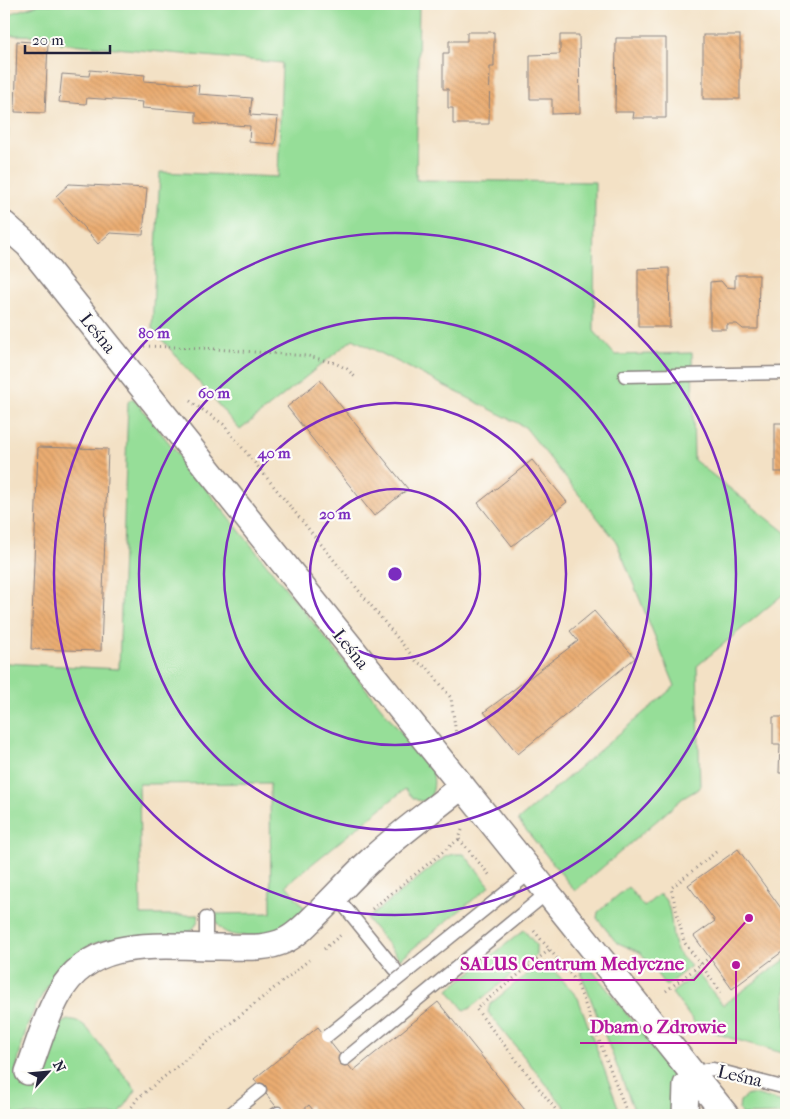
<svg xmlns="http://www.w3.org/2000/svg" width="790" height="1119" font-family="'IM FELL French Canon',serif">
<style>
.grass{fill:#96de98;stroke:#5c806a}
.building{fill:url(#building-back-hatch)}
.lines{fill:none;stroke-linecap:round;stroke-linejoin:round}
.lane-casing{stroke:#8a8280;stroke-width:15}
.street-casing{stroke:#8a8280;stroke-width:28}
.path{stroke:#8a8280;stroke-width:3;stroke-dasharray:1 4;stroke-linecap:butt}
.lane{stroke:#fff;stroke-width:12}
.street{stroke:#fff;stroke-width:25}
.lane-bridge-casing{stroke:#8a8280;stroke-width:15;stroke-linecap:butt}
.lane-bridge{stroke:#fff;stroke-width:12}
.ring{fill:none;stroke:#7b2cbf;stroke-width:2.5}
.labels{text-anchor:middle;stroke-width:4.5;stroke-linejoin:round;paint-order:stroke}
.street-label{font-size:18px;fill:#22223b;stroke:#fdfcf7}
.centre{fill:#7b2cbf;stroke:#fdfcf7;stroke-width:2.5}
.ring-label{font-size:15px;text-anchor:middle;font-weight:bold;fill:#7b2cbf;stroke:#fdfcf7;stroke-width:4.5;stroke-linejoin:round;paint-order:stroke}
.leader{fill:none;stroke:#b5179e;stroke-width:2}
.callout-dot{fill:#b5179e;stroke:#fdfcf7;stroke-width:2}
.callout-label{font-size:19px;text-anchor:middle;font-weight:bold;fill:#b5179e;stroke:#fdfcf7;stroke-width:4.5;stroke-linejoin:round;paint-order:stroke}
</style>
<defs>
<pattern id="building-back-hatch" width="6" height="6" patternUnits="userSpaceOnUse" patternTransform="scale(1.25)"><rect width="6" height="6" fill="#eaac71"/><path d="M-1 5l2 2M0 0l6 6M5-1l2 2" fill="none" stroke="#c89463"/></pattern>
</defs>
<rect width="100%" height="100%" fill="#fdfcf7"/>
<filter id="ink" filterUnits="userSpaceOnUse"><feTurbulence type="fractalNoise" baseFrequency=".02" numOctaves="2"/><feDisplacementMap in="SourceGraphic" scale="10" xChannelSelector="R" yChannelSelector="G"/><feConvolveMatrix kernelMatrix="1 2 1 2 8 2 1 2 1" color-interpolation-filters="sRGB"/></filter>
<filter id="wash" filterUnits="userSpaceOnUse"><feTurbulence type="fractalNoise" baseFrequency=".0096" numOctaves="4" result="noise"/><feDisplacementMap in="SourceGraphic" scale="20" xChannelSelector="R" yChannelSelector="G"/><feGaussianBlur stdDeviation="1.12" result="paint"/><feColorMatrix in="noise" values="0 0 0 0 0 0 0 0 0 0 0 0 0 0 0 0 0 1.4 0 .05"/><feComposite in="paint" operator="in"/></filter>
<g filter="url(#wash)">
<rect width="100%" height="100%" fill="#f3e1c5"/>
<g class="grass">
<polygon points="40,4 419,5 416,180 595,182 594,331 615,355 692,353 694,460 786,533 786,592 697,666 700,788 683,798 575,891 518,820 675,686 616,541 525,427 353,339 240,430 152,328 160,172 278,177 282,63 60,43 61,36 9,35 8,138 4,141 4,19 15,12"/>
<path d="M131 399H134L432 771C436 782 434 806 417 800 412 798 409 793 405 789L286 885 304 907V911C295 918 285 926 275 931 266 935 258 935 248 936 231 936 217 933 214 914L271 913 270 783 139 784 141 915H199C198 924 193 931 184 935 158 937 121 935 96 943 64 954 38 997 27 1027 22 1042 19 1057 16 1072L41 1084C44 1062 54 997 87 1028L136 1090 119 1115H16L7 1104 4 1077V663L119 669 128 402Z"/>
<polygon points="455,854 464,854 490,886 400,959 367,919 446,856"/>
<path d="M628 887 644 907 658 895H661C675 907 669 932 676 948 678 954 686 961 691 966L666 986 641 953 616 942 597 918 598 912Z"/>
<polygon points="524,930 536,945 536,955 469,1009 464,1010 448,990"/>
<polygon points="786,959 786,1054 730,1038 697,1026 672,993 697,973 723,1005"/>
<path d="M584 960 666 1063C676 1080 675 1096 675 1115H636L581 974V964Z"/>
<polygon points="536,967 552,968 578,998 621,1115 571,1115 488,1012 490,1004"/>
<polygon points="750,1095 758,1095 786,1103 786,1114 742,1115 739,1110 740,1101 746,1096"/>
</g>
<g id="blocks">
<g class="building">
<polygon points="467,32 494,32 494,67 490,67 489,124 453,124 453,108 448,108 448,89 443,89 443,53 449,53 449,41 467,41"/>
<polygon points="560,35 579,35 580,113 552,114 552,99 530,99 530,55 560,54"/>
<rect x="703" y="35" width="37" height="64"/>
<polygon points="616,38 666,38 666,118 633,118 634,112 615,112"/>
<polygon points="17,41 48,43 45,113 15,112"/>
<polygon points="90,70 145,75 144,81 199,85 198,94 252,98 250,115 278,117 275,144 249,142 250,126 196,123 196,112 142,108 143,102 87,98 86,104 59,102 62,74 89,76"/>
<polygon points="69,184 147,188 143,235 110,233 98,244 56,196"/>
<polygon points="669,268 670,327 638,327 638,269"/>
<polygon points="735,275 759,275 758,329 743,329 737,324 727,324 727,329 710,329 710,282 721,281 726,287 735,288"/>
<polygon points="320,380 408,489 374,516 287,407"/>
<rect x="775" y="423" width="11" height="49"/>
<polygon points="38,447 108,449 101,651 31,649"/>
<polygon points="532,460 567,502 512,546 478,503"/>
<polygon points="594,611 635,658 518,754 484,712 578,641 570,631"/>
<polygon points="773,717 786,717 786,773 779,773 780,744 773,744"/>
<polygon points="738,849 786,915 786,949 732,989 694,936 715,921 688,885"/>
<polygon points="438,1002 529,1115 317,1115 309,1105 297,1115 283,1115 254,1079 318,1027 353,1071"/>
</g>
</g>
</g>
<g filter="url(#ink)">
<use href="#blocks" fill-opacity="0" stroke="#8a8280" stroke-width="1"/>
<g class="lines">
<g class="lane-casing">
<g id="lane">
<polyline points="625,376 786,373"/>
<polyline points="336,896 395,969"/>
<polyline points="206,918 206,947"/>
<polyline points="423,959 531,872"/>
<polyline points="345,1059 547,893"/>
<polyline points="696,1078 705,1070 713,1069 786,1088"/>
<polyline points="229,1115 260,1090"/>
<polyline points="275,1115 278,1113"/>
</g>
</g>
<g class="street-casing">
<g id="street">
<polyline points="4,224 28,245 726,1115"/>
<path d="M28 1072C38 1046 45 1018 59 994 91 935 161 947 219 947 241 947 266 950 286 940 298 934 308 923 318 913 336 896 352 877 371 860 399 833 432 811 462 786"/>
<polyline points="685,1115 686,1085 696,1078"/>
</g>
</g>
<g class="path">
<polyline points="639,4 786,7"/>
<polyline points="4,9 11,4"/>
<polyline points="144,346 202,348 308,356 335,363 347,369 357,379"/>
<polyline points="190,401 223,424 417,662 428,668 451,698 456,734"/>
<polyline points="462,830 459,839 491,877"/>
<polyline points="716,852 671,888 684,942 721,992"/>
<polyline points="372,909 459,839"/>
<polyline points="534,931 576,981 628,1115"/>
<polyline points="324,949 342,934"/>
<polyline points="549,950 476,1009 560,1115"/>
<polyline points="666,991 709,958"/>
<polyline points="4,1114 4,1115"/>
<polyline points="126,1115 138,1098 309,960"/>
</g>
<use href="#lane" class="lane"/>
<use href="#street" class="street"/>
<g class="lane-bridge-casing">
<polyline id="lane-bridge" points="327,1036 423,959"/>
</g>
<use href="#lane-bridge" class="lane-bridge"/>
</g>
</g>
<g class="ring">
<circle cx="395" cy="574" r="85"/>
<circle cx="395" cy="574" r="171"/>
<circle cx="395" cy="574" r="256"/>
<circle cx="395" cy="574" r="341"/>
</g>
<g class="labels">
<g class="street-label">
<text transform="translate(98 333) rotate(51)" y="6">Leśna</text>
<text transform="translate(351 649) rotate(51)" y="6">Leśna</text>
<text transform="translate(740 1076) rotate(13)" y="6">Leśna</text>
</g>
</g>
<circle cx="395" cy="574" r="8" class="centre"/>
<g class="ring-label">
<text x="154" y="338">80 m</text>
<text x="214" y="398">60 m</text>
<text x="274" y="458">40 m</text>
<text x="335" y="519">20 m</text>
</g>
<path class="leader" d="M749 918L694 980H450M736 965L736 1043H580"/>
<g class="callout-dot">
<circle cx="749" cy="918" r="5"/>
<circle cx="736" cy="965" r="5"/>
</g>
<g class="callout-label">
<text x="572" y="970">SALUS Centrum Medyczne</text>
<text x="658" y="1033">Dbam o Zdrowie</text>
</g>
<rect width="790" height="1119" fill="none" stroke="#fdfcf7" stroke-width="20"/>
<g transform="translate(48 1072) rotate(63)" stroke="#fdfcf7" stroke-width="4" paint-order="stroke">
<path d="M0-4L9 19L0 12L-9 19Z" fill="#22223b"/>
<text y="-8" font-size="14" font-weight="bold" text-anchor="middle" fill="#22223b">N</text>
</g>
<path d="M25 45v8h85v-8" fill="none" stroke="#22223b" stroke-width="2.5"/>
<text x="32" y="45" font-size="15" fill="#22223b" stroke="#fdfcf7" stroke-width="4" paint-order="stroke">20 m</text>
</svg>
